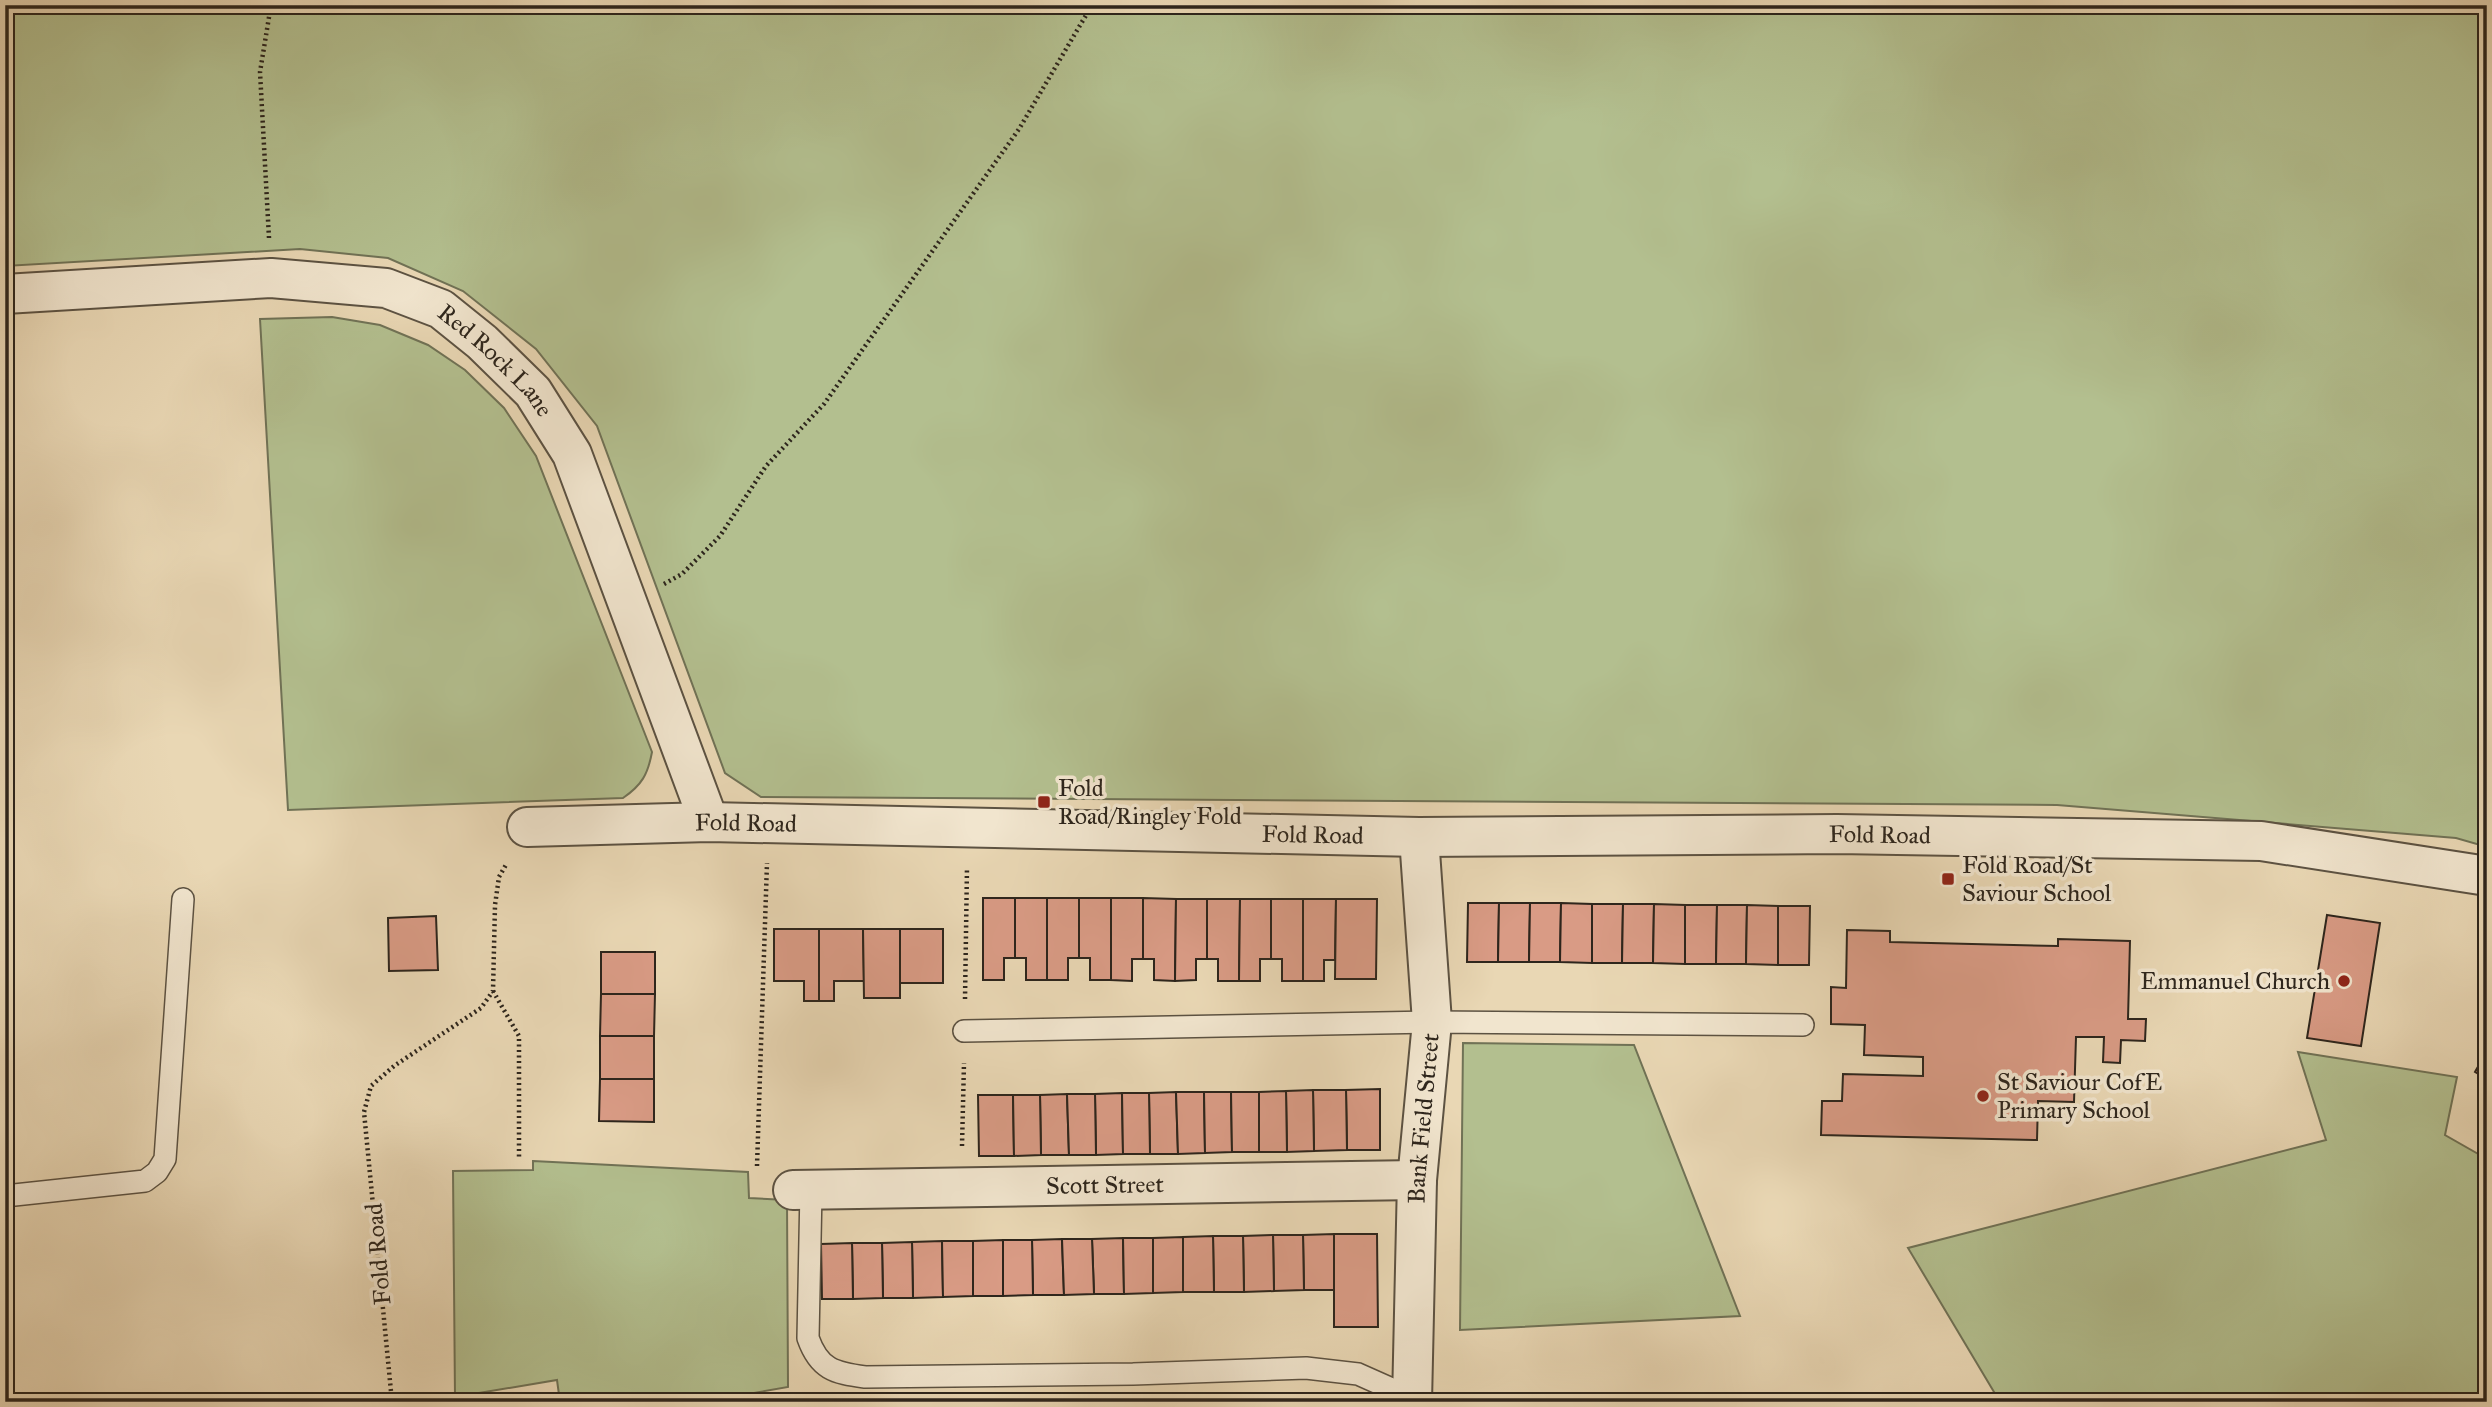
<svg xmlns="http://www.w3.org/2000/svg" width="2492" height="1407" font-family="'IM FELL Great Primer',serif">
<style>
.green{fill:#b3bf8f;stroke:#707256;stroke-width:2}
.building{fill:#d99b85;stroke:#2d251c;stroke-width:2}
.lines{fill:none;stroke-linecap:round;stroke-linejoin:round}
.lane-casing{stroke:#5c5242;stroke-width:24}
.street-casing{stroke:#5c5242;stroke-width:42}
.path{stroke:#2d251c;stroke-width:4.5;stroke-dasharray:2 3.5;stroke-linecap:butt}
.lane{stroke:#f1e5ce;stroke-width:21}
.street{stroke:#f1e5ce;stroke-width:38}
.poi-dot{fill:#8f2418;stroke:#f1e5ce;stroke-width:2.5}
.labels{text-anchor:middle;stroke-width:7;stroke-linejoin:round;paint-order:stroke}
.street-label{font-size:24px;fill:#2d251c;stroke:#f1e5ce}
.poi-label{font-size:24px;fill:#2d251c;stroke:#f1e5ce;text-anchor:start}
</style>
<rect width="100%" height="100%" fill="#e9d7b4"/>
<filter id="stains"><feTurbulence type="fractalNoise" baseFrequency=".00286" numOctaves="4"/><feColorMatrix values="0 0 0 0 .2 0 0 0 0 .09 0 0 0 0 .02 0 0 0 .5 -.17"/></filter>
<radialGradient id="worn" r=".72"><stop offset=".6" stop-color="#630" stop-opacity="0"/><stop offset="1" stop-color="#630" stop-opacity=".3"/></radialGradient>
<g class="green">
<polygon points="5,5 2487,5 2487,847 2456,838 2057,805 761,797 725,773 597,426 536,349 463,291 388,258 300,249 5,266"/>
<path d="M332 317 380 325 428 345 465 370 504 408 536 456 652 752C648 774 642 785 623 798L288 810 260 319Z"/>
<polygon points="1463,1043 1634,1045 1740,1316 1460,1330"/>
<polygon points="2298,1052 2457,1077 2445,1135 2487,1159 2487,1402 2000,1402 1908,1248 2326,1140"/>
<polygon points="533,1161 748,1172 749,1198 787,1200 788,1387 702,1402 560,1402 557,1380 455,1397 453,1171 533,1170"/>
</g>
<g class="building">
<polygon points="983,898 1015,898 1015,958 1004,958 1004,980 983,980"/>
<polygon points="1015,898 1047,898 1047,980 1026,980 1026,958 1015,958"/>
<polygon points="1047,898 1079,898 1079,958 1068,958 1068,980 1047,980"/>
<polygon points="1079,898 1111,898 1111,980 1090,980 1090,958 1079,958"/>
<polygon points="1111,898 1143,898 1143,959 1132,959 1132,981 1111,980"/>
<polygon points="1143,898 1176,899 1175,981 1154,980 1154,959 1143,959"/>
<polygon points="1176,899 1207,899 1207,959 1196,959 1196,980 1175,981"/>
<polygon points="1207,899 1240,899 1239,981 1218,981 1218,959 1207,959"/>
<polygon points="1240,899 1271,899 1271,959 1260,959 1260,981 1239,981"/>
<polygon points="1271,899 1303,899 1303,981 1282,981 1282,959 1271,959"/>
<polygon points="1303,899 1336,899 1335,960 1324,960 1324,981 1303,981"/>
<polygon points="1336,899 1377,899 1376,979 1335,979"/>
<polygon points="1468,903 1499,903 1498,962 1467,962"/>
<polygon points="1499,903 1530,903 1529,962 1498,962"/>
<polygon points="1530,903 1561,903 1560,962 1529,962"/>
<polygon points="1561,903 1592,904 1592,963 1560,962"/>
<polygon points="1592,904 1623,904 1622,963 1592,963"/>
<polygon points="1623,904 1654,904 1653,963 1622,963"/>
<polygon points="1654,904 1685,905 1685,964 1653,963"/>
<polygon points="1685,905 1717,905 1716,964 1685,964"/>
<polygon points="1717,905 1747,905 1746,964 1716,964"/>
<polygon points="1747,905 1778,906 1778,965 1746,964"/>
<polygon points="1778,906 1810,906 1809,965 1778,965"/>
<polygon points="2327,915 2380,923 2361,1046 2307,1038"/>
<polygon points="436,916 438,970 389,971 388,918"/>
<polygon points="774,929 819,929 819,1001 804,1001 804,981 774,981"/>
<polygon points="819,929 863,929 864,981 834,981 834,1001 819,1001"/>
<polygon points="863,929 900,929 900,998 864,998"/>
<rect x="900" y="929" width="43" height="54"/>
<polygon points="1847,930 1890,931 1890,942 2058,946 2058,939 2130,941 2128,1019 2146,1019 2145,1041 2121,1040 2120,1063 2103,1062 2104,1037 2076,1037 2074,1102 2038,1101 2037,1140 1821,1135 1822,1101 1842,1101 1843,1074 1923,1076 1923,1057 1864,1055 1865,1025 1831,1024 1831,987 1846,988"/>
<rect x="601" y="952" width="54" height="42"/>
<polygon points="601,994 655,994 654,1036 600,1036"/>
<rect x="600" y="1036" width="54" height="43"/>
<polygon points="2487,1051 2487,1079 2475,1072"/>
<polygon points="600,1079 654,1079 654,1122 599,1121"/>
<polygon points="1380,1089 1380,1150 1347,1150 1346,1090"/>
<polygon points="1313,1090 1346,1090 1347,1150 1314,1151"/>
<polygon points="1313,1090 1314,1151 1287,1152 1286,1091"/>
<polygon points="1286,1091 1287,1152 1259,1152 1259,1092"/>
<polygon points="1176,1092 1178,1154 1150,1154 1149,1093"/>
<polygon points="1176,1092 1204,1092 1205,1153 1178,1154"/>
<polygon points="1204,1092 1231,1092 1232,1152 1205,1153"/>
<polygon points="1231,1092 1259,1092 1259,1152 1232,1152"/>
<polygon points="1122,1093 1123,1154 1096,1155 1095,1094"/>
<polygon points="1122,1093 1149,1093 1150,1154 1123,1154"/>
<polygon points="1067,1094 1069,1155 1041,1155 1040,1095"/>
<polygon points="1067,1094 1095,1094 1096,1155 1069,1155"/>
<polygon points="978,1095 1013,1095 1014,1156 979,1156"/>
<polygon points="1013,1095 1040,1095 1041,1155 1014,1156"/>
<polygon points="1334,1234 1377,1234 1378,1327 1334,1327"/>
<polygon points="1334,1234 1334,1290 1304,1290 1303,1235"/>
<polygon points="1273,1235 1303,1235 1304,1290 1274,1291"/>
<polygon points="1273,1235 1274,1291 1244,1292 1243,1236"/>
<polygon points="1213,1236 1243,1236 1244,1292 1214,1292"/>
<polygon points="1213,1236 1214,1292 1183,1292 1183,1237"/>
<polygon points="1183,1237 1183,1292 1153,1293 1153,1238"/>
<polygon points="1123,1238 1124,1294 1094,1294 1092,1239"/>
<polygon points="1123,1238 1153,1238 1153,1293 1124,1294"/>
<polygon points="1062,1239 1064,1295 1033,1295 1032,1240"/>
<polygon points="1062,1239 1092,1239 1094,1294 1064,1295"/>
<polygon points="1003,1240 1003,1296 973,1296 973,1241"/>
<polygon points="1003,1240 1032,1240 1033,1295 1003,1296"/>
<polygon points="942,1241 943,1297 913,1298 912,1242"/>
<polygon points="942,1241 973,1241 973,1296 943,1297"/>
<polygon points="912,1242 913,1298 883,1298 882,1243"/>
<polygon points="852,1243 882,1243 883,1298 853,1299"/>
<polygon points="852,1243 853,1299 822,1299 821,1244"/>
</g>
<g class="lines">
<g class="lane-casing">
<g id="lane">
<polyline points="964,1031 1432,1022 1803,1025"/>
<path d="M811 1190 808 1338C819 1369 834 1373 865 1377L1133 1374 1306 1368 1358 1374 1412 1398 1408 1402"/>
<polyline points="5,1196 145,1181 157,1172 165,1159 183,899"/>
</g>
</g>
<g class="street-casing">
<g id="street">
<path id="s1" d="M5 294 271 278 386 288 441 309 482 342 533 392 572 454 709 822"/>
<path id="s2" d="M527 827 709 822 1419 837 1837 834 2261 841 2487 876"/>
<path id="s3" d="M793 1190 1417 1180"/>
<path id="s4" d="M1412 1402 1417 1180 1432 1022 1419 837"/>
</g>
</g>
<g class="path">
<polyline points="269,238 260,72 271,5"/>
<polyline points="664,584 682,574 720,536 766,466 824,404 1019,129 1092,5"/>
<polyline points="493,991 519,1036 519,1157"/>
<polyline points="965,999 967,867"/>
<polyline points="962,1146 964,1063"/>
<polyline points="757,1166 767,863"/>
<polyline points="392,1402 364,1112 371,1086 394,1066 481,1008 493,991 495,905 499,877 507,863"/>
</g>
<use href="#lane" class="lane"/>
<use href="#street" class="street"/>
</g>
<g class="poi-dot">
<rect x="1037" y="795" width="14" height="14" rx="3.5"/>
<rect x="1941" y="872" width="14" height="14" rx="3.5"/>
<circle cx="2344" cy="981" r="7"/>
<circle cx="1983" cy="1096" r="7"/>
</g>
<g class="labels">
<g class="street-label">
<text dy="8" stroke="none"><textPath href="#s1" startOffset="516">Red Rock Lane</textPath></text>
<text dy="8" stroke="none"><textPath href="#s2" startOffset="219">Fold Road</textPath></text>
<text dy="8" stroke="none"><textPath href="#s2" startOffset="786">Fold Road</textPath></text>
<text dy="8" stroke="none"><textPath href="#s2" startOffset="1353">Fold Road</textPath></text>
<text dy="8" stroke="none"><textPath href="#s4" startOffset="284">Bank Field Street</textPath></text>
<text dy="8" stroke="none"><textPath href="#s3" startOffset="312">Scott Street</textPath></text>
<text transform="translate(378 1254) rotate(-95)" y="8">Fold Road</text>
</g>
<g class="poi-label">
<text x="1058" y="796">Fold<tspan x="1058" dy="28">Road/Ringley Fold</tspan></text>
<text x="1962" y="873">Fold Road/St<tspan x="1962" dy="28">Saviour School</tspan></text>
<text x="2330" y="989" text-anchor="end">Emmanuel Church</text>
<text x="1997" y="1090">St Saviour CofE<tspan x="1997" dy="28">Primary School</tspan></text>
</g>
</g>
<rect width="2492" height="1407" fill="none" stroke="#e9d7b4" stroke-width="28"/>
<rect x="7" y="7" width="2478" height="1393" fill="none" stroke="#2d251c" stroke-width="3.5"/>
<rect x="14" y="14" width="2464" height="1379" fill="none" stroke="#2d251c" stroke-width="2"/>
<rect width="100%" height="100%" filter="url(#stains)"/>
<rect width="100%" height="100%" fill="url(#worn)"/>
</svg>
